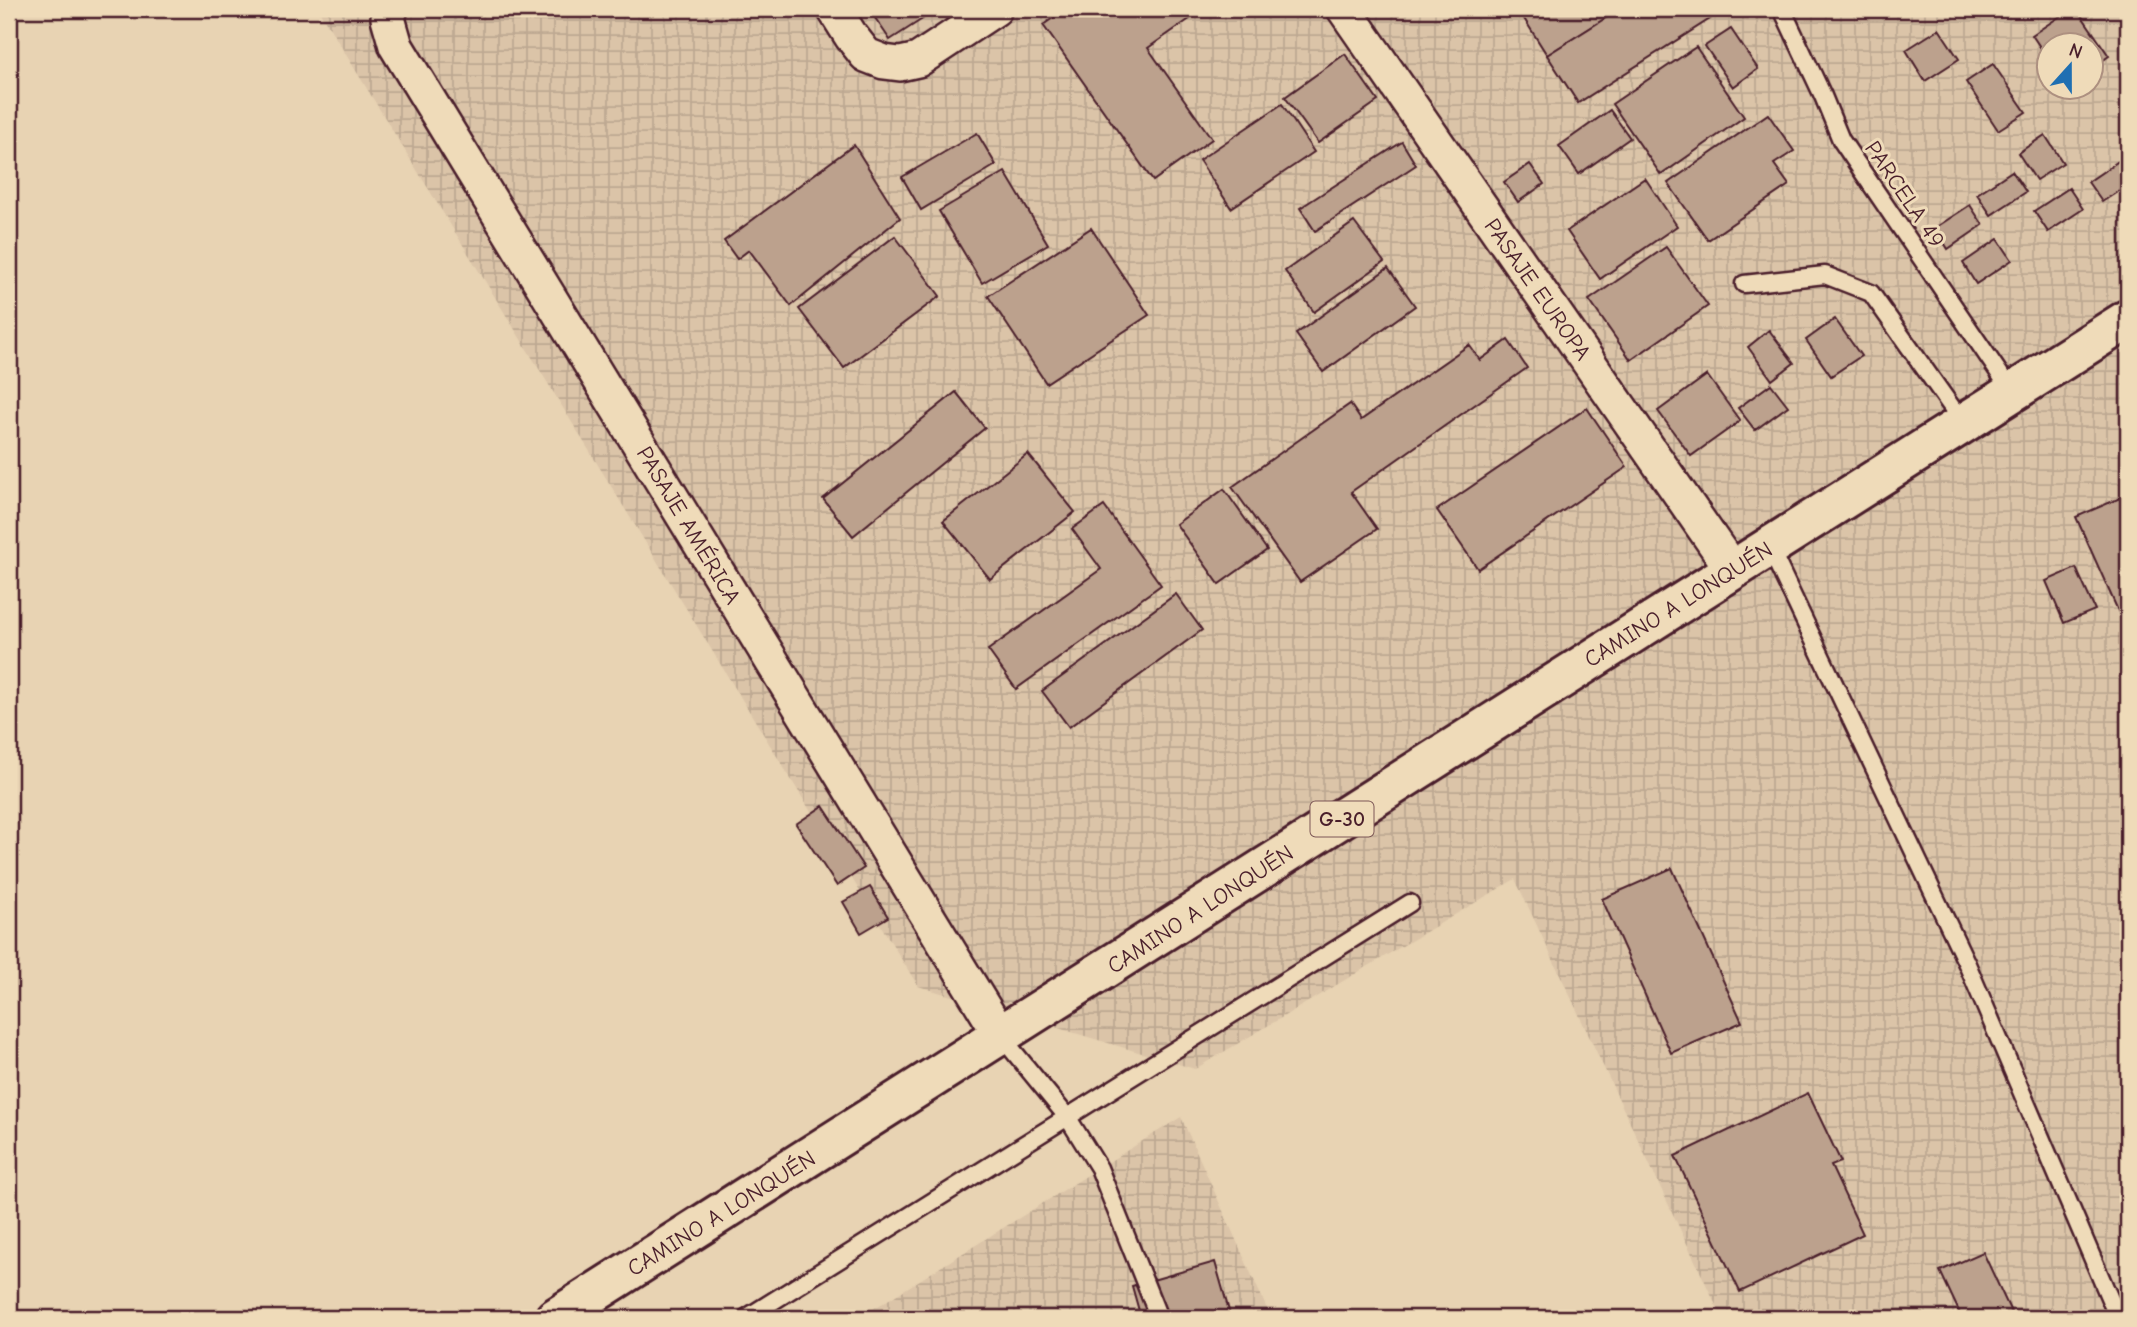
<svg xmlns="http://www.w3.org/2000/svg" width="2137" height="1327" font-family="'Comic Neue',sans-serif">
<style>
.industrial{fill:url(#industrial-grid);fill-rule:evenodd}
.building{fill:#bca18d;stroke:#4a1f2b;stroke-width:2}
.lines{fill:none;stroke-linecap:round;stroke-linejoin:round}
.service-casing{stroke:#4a1f2b;stroke-width:21}
.minor-casing{stroke:#4a1f2b;stroke-width:38}
.primary-casing{stroke:#4a1f2b;stroke-width:44}
.service{stroke:#efdbb9;stroke-width:16}
.minor{stroke:#efdbb9;stroke-width:33}
.primary{stroke:#efdbb9;stroke-width:38}
.labels{text-anchor:middle;stroke-width:6;stroke-linejoin:round;paint-order:stroke}
.shield{fill:#efdbb9;stroke:#7c5756;stroke-width:2}
.shield-label{font-size:21px;font-weight:bold;fill:#4a1f2b}
.street-label{font-size:23px;fill:#4a1f2b;stroke:#efdbb9}
</style>
<defs>
<pattern id="industrial-grid" width="8" height="8" patternUnits="userSpaceOnUse" patternTransform="scale(1.75)"><rect width="8" height="8" fill="#dbc4a8"/><path d="M0 4h8M4 0v8" fill="none" stroke="#bda891"/></pattern>
</defs>
<rect width="100%" height="100%" fill="#e8d3b3"/>
<filter id="ink" filterUnits="userSpaceOnUse"><feTurbulence type="fractalNoise" baseFrequency=".0143" numOctaves="2"/><feDisplacementMap in="SourceGraphic" scale="14" xChannelSelector="R" yChannelSelector="G"/><feConvolveMatrix kernelMatrix="1 2 1 2 8 2 1 2 1" color-interpolation-filters="sRGB"/></filter>
<g filter="url(#ink)">
<g class="industrial">
<path d="M318 9H2128V1318H1722L1515 879 1195 1069 918 986ZM2050 46H2092V88H2050Z"/>
<polygon points="1181,1117 1271,1318 859,1318 1099,1168"/>
</g>
<g class="building">
<polygon points="869,9 938,9 890,40"/>
<polygon points="1066,9 1204,9 1148,48 1212,139 1153,181 1043,25"/>
<polygon points="1518,9 1620,9 1547,55"/>
<polygon points="1620,9 1722,9 1724,10 1578,103 1547,55"/>
<polygon points="2071,9 2077,9 2109,56 2092,68 2092,46 2050,46 2050,62 2032,35"/>
<polygon points="1731,29 1758,69 1733,87 1705,46"/>
<polygon points="1939,29 1959,59 1925,81 1906,50"/>
<polygon points="1696,47 1744,117 1661,175 1612,104"/>
<polygon points="1345,54 1378,101 1318,143 1285,97"/>
<polygon points="1993,64 2026,112 1998,130 1966,82"/>
<polygon points="1282,104 1314,152 1231,208 1199,160"/>
<polygon points="1610,110 1630,138 1579,174 1559,146"/>
<polygon points="1768,114 1794,151 1774,164 1789,185 1708,240 1668,183"/>
<polygon points="977,133 996,165 921,210 902,177"/>
<polygon points="2045,135 2063,163 2036,180 2018,153"/>
<polygon points="1402,142 1416,165 1315,231 1300,208"/>
<polygon points="854,145 900,218 791,306 749,250 737,259 724,241"/>
<polygon points="2123,158 2128,166 2128,185 2102,202 2088,182"/>
<polygon points="1530,164 1544,184 1518,202 1504,182"/>
<polygon points="2012,171 2026,192 1991,215 1977,194"/>
<polygon points="1005,172 1048,244 982,283 939,211"/>
<polygon points="1645,178 1677,226 1600,279 1567,231"/>
<polygon points="2069,188 2083,209 2048,232 2034,211"/>
<polygon points="1970,205 1983,225 1948,249 1935,228"/>
<polygon points="1354,222 1384,262 1314,312 1285,271"/>
<polygon points="1091,228 1149,315 1046,383 988,296"/>
<polygon points="895,236 940,296 844,368 799,309"/>
<polygon points="1998,239 2012,260 1976,284 1963,263"/>
<polygon points="1666,247 1708,306 1631,360 1589,300"/>
<polygon points="1388,268 1415,306 1323,372 1296,334"/>
<polygon points="1835,319 1861,356 1831,376 1806,340"/>
<polygon points="1769,330 1794,363 1772,380 1748,347"/>
<polygon points="1508,340 1527,368 1351,492 1377,529 1300,582 1232,487 1350,404 1361,420 1469,345 1480,360"/>
<polygon points="1707,375 1740,421 1691,456 1658,411"/>
<polygon points="1771,384 1788,406 1755,430 1738,408"/>
<polygon points="956,392 985,428 853,536 823,499"/>
<polygon points="1587,408 1627,467 1478,569 1437,510"/>
<polygon points="1028,454 1075,512 990,579 943,521"/>
<polygon points="1224,489 1267,550 1219,584 1176,524"/>
<polygon points="2120,498 2128,515 2128,633 2076,517"/>
<polygon points="1104,506 1161,585 1016,689 988,650 1101,569 1072,529"/>
<polygon points="2076,568 2095,610 2064,623 2046,581"/>
<polygon points="1176,594 1202,630 1069,727 1042,691"/>
<polygon points="823,806 864,868 837,886 796,824"/>
<polygon points="1672,868 1742,1022 1671,1053 1602,899"/>
<polygon points="870,887 888,917 861,933 843,902"/>
<polygon points="1808,1093 1841,1162 1831,1166 1863,1234 1740,1292 1675,1156"/>
<polygon points="1983,1252 2011,1312 1996,1318 1962,1318 1940,1271"/>
<polygon points="1215,1262 1231,1318 1141,1318 1132,1286"/>
</g>
<g class="lines">
<g class="service-casing">
<g id="service">
<polyline points="1782,9 1823,96 1841,140 2012,392"/>
<polyline points="1744,284 1825,275 1871,293 1963,423"/>
<polyline points="1769,546 1967,964 2118,1318"/>
<polyline points="1001,1036 1068,1118 1099,1168 1159,1318"/>
<polyline points="746,1318 1410,903"/>
</g>
</g>
<g class="minor-casing">
<g id="minor">
<polyline points="391,9 388,18 396,46 1001,1036"/>
<polyline points="834,9 851,36 866,55 884,62 900,64 918,60 995,9"/>
<polyline points="1344,9 1732,569"/>
</g>
</g>
<g class="primary-casing">
<path id="primary" d="M555 1318C1080 986 1602 649 2128 319"/>
</g>
<use href="#service" class="service"/>
<use href="#minor" class="minor"/>
<use href="#primary" class="primary"/>
</g>
</g>
<g class="labels">
<rect class="shield" x="1310.5" y="801.5" width="63" height="35" rx="5"/>
<g class="shield-label">
<text x="1342" y="826">G-30</text>
</g>
<g class="street-label">
<text transform="translate(1905 194) rotate(56)" y="8">PARCELA 49</text>
<text transform="translate(1538 289) rotate(55)" y="8">PASAJE EUROPA</text>
<text transform="translate(689 525) rotate(59)" y="8">PASAJE AMÉRICA</text>
<text transform="translate(1678 604) rotate(-32)" y="8">CAMINO A LONQUÉN</text>
<text transform="translate(1200 909) rotate(-33)" y="8">CAMINO A LONQUÉN</text>
<text transform="translate(721 1213) rotate(-32)" y="8">CAMINO A LONQUÉN</text>
</g>
</g>
<rect width="2137" height="1327" fill="none" stroke="#efdbb9" stroke-width="35"/>
<rect x="18" y="18" width="2102" height="1292" fill="none" stroke="#4a1f2b" stroke-width="2.5" filter="url(#ink)"/>
<g transform="translate(2070 66) rotate(21)"><circle r="33" fill="#efdbb9" stroke="#ad9080" stroke-width="2"/>
<path d="M0-5L12 26L0 18L-12 26Z" fill="#1f6fb2"/>
<text y="-10" font-size="19" font-weight="bold" text-anchor="middle" fill="#4a1f2b">N</text>
</g>
</svg>
